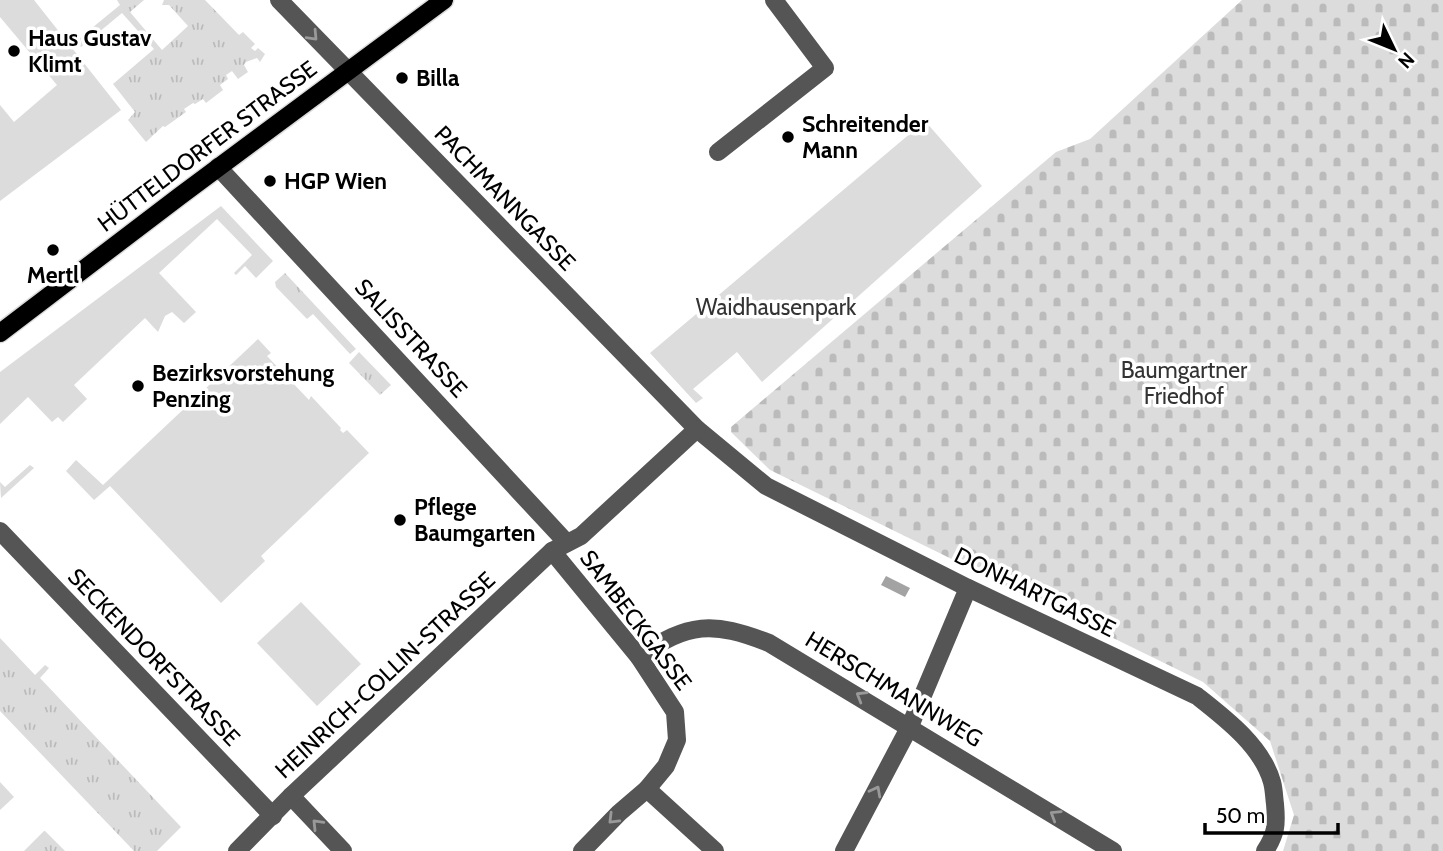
<svg xmlns="http://www.w3.org/2000/svg" width="1443" height="851" font-family="Cabin,sans-serif">
<style>
.grass{fill:url(#grass-tufts)}
.cemetery{fill:url(#cemetery-stones)}
.park{fill:#dcdcdc}
.water{fill:#a3a3a3}
.lines{fill:none;stroke-linecap:round;stroke-linejoin:round}
.major-casing{stroke:#dbdbdb;stroke-width:21}
.minor{stroke:#555;stroke-width:18}
.major{stroke:#000;stroke-width:18}
.tram{stroke:#000;stroke-width:2}
.oneway{stroke:#999}
.poi-dot{fill:#000;stroke:#fff;stroke-width:2.5}
.labels{text-anchor:middle;stroke-width:7;stroke-linejoin:round;paint-order:stroke}
.poi-label{font-size:23px;font-weight:bold;fill:#000;stroke:#fff;text-anchor:start}
.street-label{font-size:23px;fill:#000;stroke:#fff}
.park-label{font-size:23px;fill:#333;stroke:#fff}
</style>
<defs>
<pattern id="grass-tufts" width="24" height="20" patternUnits="userSpaceOnUse" patternTransform="scale(1.75)"><rect width="24" height="20" fill="#dcdcdc"/><path d="M3 7l-1-3M5 7V3M7 7l1-3M15 17l-1-3M17 17v-4M19 17l1-3" fill="none" stroke="#bbb"/></pattern>
<pattern id="cemetery-stones" width="16" height="16" patternUnits="userSpaceOnUse" patternTransform="scale(1.75)"><rect width="16" height="16" fill="#dcdcdc"/><path d="M2 7V4a2 2 0 0 1 4 0v3zM10 15v-3a2 2 0 0 1 4 0v3z" fill="#bbb"/></pattern>
</defs>
<rect width="100%" height="100%" fill="#fff"/>
<g class="grass">
<polygon points="117,0 144,0 130,12 162,50 188,26 169,5 162,5 164,0 205,0 239,35 243,32 255,44 251,48 255,51 258,48 265,54 260,62 257,58 246,62 244,65 248,72 238,79 232,71 226,75 228,79 220,85 223,90 206,103 203,99 195,104 193,103 184,109 186,112 165,127 163,126 146,142 128,120 135,112 113,84 154,49 122,13 81,47 76,41 120,5"/>
<polygon points="285,273 356,349 350,354 313,314 307,319 276,287 275,282"/>
<polygon points="359,352 391,385 380,395 349,363"/>
<polygon points="0,638 35,675 45,665 49,668 40,678 181,827 157,851 134,851 0,711"/>
<polygon points="0,782 14,797 0,810"/>
<polygon points="44,831 45,831 65,851 24,851"/>
</g>
<polygon class="cemetery" points="1242,0 1443,0 1443,851 1283,851 1294,815 1270,741 1203,682 770,470 731,432 731,427 1056,152 1090,139"/>
<g class="park">
<polygon points="0,0 34,0 121,110 0,201 0,105 14,122 57,85 0,17"/>
<polygon points="925,121 982,186 762,382 737,352 693,389 703,398 696,403 650,353"/>
<polygon points="221,206 273,261 256,278 245,266 236,275 234,273 252,255 217,219 159,273 196,312 184,323 172,312 165,316 158,332 145,318 74,385 87,399 63,422 58,417 52,422 28,397 0,424 0,372"/>
<polygon points="258,339 271,353 267,356 309,400 311,396 341,428 340,430 343,433 347,430 369,453 261,556 265,561 221,603 110,486 94,500 66,471 76,460 103,485"/>
<polygon points="30,465 34,468 1,498 0,482 5,487"/>
<polygon points="301,602 361,664 317,706 257,643"/>
</g>
<polygon class="water" points="886,576 910,588 905,597 881,585"/>
<g class="lines">
<g class="major-casing">
<polyline id="major" points="0,333 180,196 444,0"/>
</g>
<g class="minor">
<path d="M279 0 697 429 766 486 968 588 1197 696C1225 718 1262 746 1272 782 1274 789 1274 797 1275 804 1277 825 1276 834 1265 851"/>
<polyline points="718,152 825,68 774,0"/>
<polyline points="218,167 567,543"/>
<polyline points="0,531 273,816"/>
<polyline points="552,551 639,657 675,712 677,740 666,766 647,789 619,813 582,851"/>
<path d="M639 657C688 622 713 621 769 643L1113 851"/>
<polyline points="647,789 715,851"/>
<polyline points="291,796 343,851"/>
<polyline points="237,851 291,796 552,551 581,536 697,429"/>
<polyline points="844,851 910,726 968,588"/>
</g>
<use href="#major" class="major"/>
<polyline class="tram" points="0,338 452,0"/>
</g>
<defs><path id="oneway-chevron" d="M-2-3.5L2.5 0L-2 3.5" fill="none" stroke-width="1.6" stroke-linecap="round" stroke-linejoin="round" transform="scale(1.75)"/></defs>
<g class="oneway">
<use href="#oneway-chevron" transform="translate(313 36) rotate(47)"/>
<use href="#oneway-chevron" transform="translate(861 696) rotate(-149)"/>
<use href="#oneway-chevron" transform="translate(876 791) rotate(-62)"/>
<use href="#oneway-chevron" transform="translate(1055 815) rotate(-148)"/>
<use href="#oneway-chevron" transform="translate(613 819) rotate(135)"/>
<use href="#oneway-chevron" transform="translate(317 824) rotate(-134)"/>
</g>
<g class="poi-dot">
<circle cx="14" cy="51" r="7"/>
<circle cx="402" cy="78" r="7"/>
<circle cx="788" cy="137" r="7"/>
<circle cx="270" cy="181" r="7"/>
<circle cx="53" cy="250" r="7"/>
<circle cx="138" cy="386" r="7"/>
<circle cx="400" cy="520" r="7"/>
</g>
<g class="labels">
<g class="poi-label">
<text x="28" y="46">Haus Gustav<tspan x="28" dy="26">Klimt</tspan></text>
<text x="416" y="86">Billa</text>
<text x="802" y="132">Schreitender<tspan x="802" dy="26">Mann</tspan></text>
<text x="284" y="189">HGP Wien</text>
<text x="53" y="283" text-anchor="middle">Mertl</text>
<text x="152" y="381">Bezirksvorstehung<tspan x="152" dy="26">Penzing</tspan></text>
<text x="414" y="515">Pflege<tspan x="414" dy="26">Baumgarten</tspan></text>
</g>
<g class="street-label">
<text transform="translate(207 146) rotate(-37)" y="8">HÜTTELDORFER STRASSE</text>
<text transform="translate(505 198) rotate(46)" y="8">PACHMANNGASSE</text>
<text transform="translate(411 338) rotate(47)" y="8">SALISSTRASSE</text>
<text transform="translate(1035 592) rotate(26)" y="8">DONHARTGASSE</text>
<text transform="translate(636 620) rotate(53)" y="8">SAMBECKGASSE</text>
<text transform="translate(154 657) rotate(46)" y="8">SECKENDORFSTRASSE</text>
<text transform="translate(385 675) rotate(-43)" y="8">HEINRICH-COLLIN-STRASSE</text>
<text transform="translate(894 689) rotate(31)" y="8">HERSCHMANNWEG</text>
</g>
<g class="park-label">
<text x="776" y="315">Waidhausenpark</text>
<text x="1184" y="378">Baumgartner<tspan x="1184" dy="26">Friedhof</tspan></text>
</g>
</g>
<g transform="translate(1394 49) rotate(133)" stroke="#ffffff" stroke-width="5" paint-order="stroke">
<path d="M0-5L12 26L0 18L-12 26Z" fill="#000000"/>
<text y="-10" font-size="19" font-weight="bold" text-anchor="middle" fill="#000000">N</text>
</g>
<path d="M1205 823v10h133v-10" fill="none" stroke="#000000" stroke-width="3.5"/>
<text x="1216" y="823" font-size="21" fill="#000000" stroke="#ffffff" stroke-width="5" paint-order="stroke">50 m</text>
</svg>
